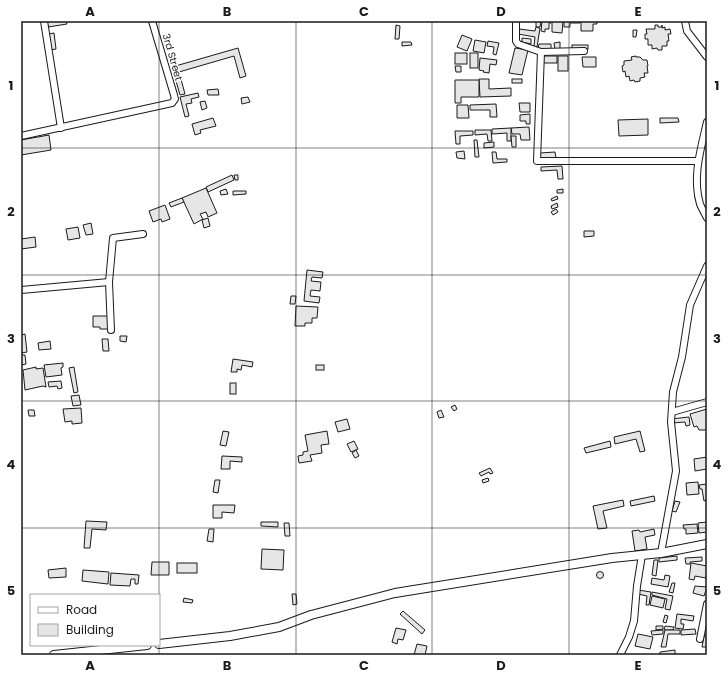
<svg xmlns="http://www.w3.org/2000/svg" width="728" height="676" font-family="Poppins,sans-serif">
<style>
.building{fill:#e6e6e6;stroke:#1a1a1a}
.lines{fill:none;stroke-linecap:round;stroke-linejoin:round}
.minor-casing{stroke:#1a1a1a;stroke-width:8}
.tertiary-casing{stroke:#1a1a1a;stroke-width:10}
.minor{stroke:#fff;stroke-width:6}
.tertiary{stroke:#fff;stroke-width:8}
.grid{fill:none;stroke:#1a1a1a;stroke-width:1;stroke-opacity:0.55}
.labels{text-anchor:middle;stroke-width:3;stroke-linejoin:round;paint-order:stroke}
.street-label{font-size:10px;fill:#1a1a1a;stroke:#fff}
.neatline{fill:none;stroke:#1a1a1a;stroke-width:1.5}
.grid-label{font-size:13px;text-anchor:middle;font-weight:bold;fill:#1a1a1a}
</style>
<rect width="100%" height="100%" fill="#fff"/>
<g class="building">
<polygon points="47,21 66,21 67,24 48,27"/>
<polygon points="533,21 541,21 540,27 536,27 536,21"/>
<polygon points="542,21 551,21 551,23 549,23 549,29 545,29 545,32 541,31"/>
<polygon points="552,21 563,21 562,33 552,32"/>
<polygon points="564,21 580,21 580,23 570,23 570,27 564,27"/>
<polygon points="581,21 597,21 597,24 593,24 593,31 581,31"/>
<polygon points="396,25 400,26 399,39 395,39"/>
<polygon points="655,25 658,25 658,27 662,27 662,25 662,28 665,27 665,30 670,29 671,34 668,34 669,41 667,41 667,46 662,46 662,50 658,50 657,48 652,49 652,45 648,45 648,39 645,39 645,34 647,34 646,29 655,29"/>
<polygon points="536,27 540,28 537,47 534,46 535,37 518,34 519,29 535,31"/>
<polygon points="633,30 637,30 636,37 633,37"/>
<polygon points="54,33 56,49 50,50 48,34"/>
<polygon points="462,35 472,39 467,51 457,47"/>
<polygon points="522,38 531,39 531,44 522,42"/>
<polygon points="475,40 486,42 484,53 473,51"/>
<polygon points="488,41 499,43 496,55 493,54 494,47 487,46"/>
<polygon points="402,42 411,42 412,45 402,46"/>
<polygon points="560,42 560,49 555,49 554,43"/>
<polygon points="539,44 551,44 551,49 538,49"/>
<rect x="572" y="45" width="16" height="4"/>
<polygon points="238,48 246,76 240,78 234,56 179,72 185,94 180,95 172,67"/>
<polygon points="515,48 528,50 522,75 509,73"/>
<rect x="455" y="53" width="12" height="11"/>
<rect x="470" y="53" width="8" height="15"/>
<rect x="542" y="56" width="15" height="7"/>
<rect x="558" y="56" width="10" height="15"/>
<polygon points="636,56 636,57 640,57 643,60 647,60 648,66 647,66 648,73 644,73 645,77 640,78 640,81 635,82 634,80 630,81 629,76 626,77 625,71 623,72 622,66 624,65 624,61 632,60 631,57"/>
<polygon points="582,57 596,57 596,67 583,67"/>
<polygon points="480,58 497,60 496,65 490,64 489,73 483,72 484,71 479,70"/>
<polygon points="455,66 461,66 461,72 456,72"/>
<polygon points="479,79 489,79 489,89 511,88 511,96 480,97"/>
<rect x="512" y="79" width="10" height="4"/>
<polygon points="455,80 479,80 479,97 461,97 461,103 455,103"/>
<polygon points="218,89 219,95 208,95 207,90"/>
<polygon points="198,93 199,97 191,99 192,103 186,104 189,116 185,117 180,97"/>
<polygon points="248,97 250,102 242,104 241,98"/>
<polygon points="205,101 207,108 202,110 200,102"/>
<polygon points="519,103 530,103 530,112 520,112"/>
<polygon points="496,104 497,117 490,117 490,110 470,110 470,105"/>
<polygon points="457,105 468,105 469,118 457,118"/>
<polygon points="530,114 530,124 526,124 526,121 520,121 520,115"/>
<polygon points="213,118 216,126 200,130 201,133 195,135 192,124"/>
<polygon points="660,118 678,118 679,122 660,123"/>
<polygon points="648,119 648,135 619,136 618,120"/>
<polygon points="529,127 530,140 521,140 520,134 512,134 511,128"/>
<polygon points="511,128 511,141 507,141 507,133 492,134 492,129"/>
<polygon points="475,130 491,130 492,141 488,141 487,134 475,135"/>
<polygon points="455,131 473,131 473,135 460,136 460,144 456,144"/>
<polygon points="49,135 51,150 21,155 21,140"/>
<polygon points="511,136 516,136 516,147 512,147"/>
<polygon points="474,140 477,140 479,157 475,157"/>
<polygon points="494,142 494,147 484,148 484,143"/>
<polygon points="464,151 465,159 457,158 456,152"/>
<polygon points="492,152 496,152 497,159 507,159 507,162 493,163"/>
<polygon points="555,152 556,158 540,159 540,153"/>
<polygon points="562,166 563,179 558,179 557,170 541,171 541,167"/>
<polygon points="232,175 234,180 208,192 206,187"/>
<polygon points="234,175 238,175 238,180 235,180"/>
<polygon points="206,188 217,213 208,217 206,212 200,214 203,219 194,224 182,198"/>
<polygon points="226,189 228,194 221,195 220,191"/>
<polygon points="563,189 563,193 557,193 557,190"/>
<polygon points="233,191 246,191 246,194 233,195"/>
<polygon points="557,196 558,199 552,201 551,199"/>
<polygon points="182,198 184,202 171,207 169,203"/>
<polygon points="557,203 558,207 552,209 551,206"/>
<polygon points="165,205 170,219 162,222 161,219 153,222 149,211"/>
<polygon points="556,209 558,212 553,215 551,212"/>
<polygon points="208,218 210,226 204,228 202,220"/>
<polygon points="91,223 93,234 86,235 83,225"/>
<polygon points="78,227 80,238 68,240 66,229"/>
<polygon points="584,231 594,231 594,236 584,237"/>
<polygon points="35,237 36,247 21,249 21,239"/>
<polygon points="307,270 323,272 322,278 312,277 311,281 321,282 320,291 311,290 310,296 320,297 319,303 304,301"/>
<polygon points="291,296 296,296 295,304 290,304"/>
<polygon points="296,306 318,307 317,318 312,318 312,323 305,323 305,326 295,326"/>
<polygon points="93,316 109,316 109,329 100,329 100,327 93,327"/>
<polygon points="25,334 27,352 21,353 21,335"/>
<polygon points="120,336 127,336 126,342 120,341"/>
<polygon points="102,339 108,339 109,351 103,351"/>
<polygon points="50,341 51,349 39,350 38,343"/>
<polygon points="21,355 25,355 26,364 21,365"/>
<polygon points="233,359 253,362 252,367 242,365 241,370 237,369 237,372 231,372"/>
<polygon points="63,363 63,367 61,368 62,375 46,377 44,365"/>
<rect x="316" y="365" width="8" height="5"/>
<polygon points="36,367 36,369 43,368 46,387 43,386 25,390 23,370"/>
<polygon points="74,367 78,392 74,393 69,368"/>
<polygon points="61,381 62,388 58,389 57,386 49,387 48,382"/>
<rect x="230" y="383" width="6" height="11"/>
<polygon points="79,395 81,405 73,406 71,396"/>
<polygon points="455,405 457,409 454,411 451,407"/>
<polygon points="81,408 82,423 72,424 72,421 65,422 63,409"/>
<polygon points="707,409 707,430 699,430 697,426 694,427 690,414"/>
<polygon points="28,410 34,410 35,416 29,416"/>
<polygon points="441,410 444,417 439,418 437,412"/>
<polygon points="689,417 690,425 686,426 685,422 672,423 671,419"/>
<polygon points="347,419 350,429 338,432 335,422"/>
<polygon points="223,431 229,432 226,446 220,445"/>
<polygon points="327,431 329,444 321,445 322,453 310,455 312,461 299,463 298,456 303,455 303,452 308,451 305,435"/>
<polygon points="640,431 645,451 640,452 636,439 615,444 614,437"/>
<polygon points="354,441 358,449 351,452 347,444"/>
<polygon points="610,441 611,447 586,453 584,448"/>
<polygon points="356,450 359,456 355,458 352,453"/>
<polygon points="222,456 242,457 242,462 230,461 230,469 221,469"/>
<polygon points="707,457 707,469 695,471 694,459"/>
<polygon points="490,468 493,473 490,474 489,472 481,476 479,473"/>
<polygon points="488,478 489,481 483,483 482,480"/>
<polygon points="215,480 220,480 218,493 213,492"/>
<polygon points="698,482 699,494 687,495 686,483"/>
<polygon points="707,484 707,500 704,501 702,489 700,489 699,485"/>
<polygon points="654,496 655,501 631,506 630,501"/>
<polygon points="623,500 624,506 603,511 607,528 598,529 593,506"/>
<polygon points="675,501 680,502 676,512 672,511"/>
<polygon points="213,505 235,505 234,513 222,512 222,518 213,518"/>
<polygon points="86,521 107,522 106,530 92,529 90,548 84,548"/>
<polygon points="261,522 278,522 278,527 261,526"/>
<polygon points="707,522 707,532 699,533 698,523"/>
<polygon points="284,523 289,523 290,536 285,536"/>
<polygon points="697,524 698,533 686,534 686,529 684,529 683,525"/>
<polygon points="209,529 214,529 213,542 207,541"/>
<polygon points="654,529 655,535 645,537 647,549 635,551 632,531 639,530 640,532"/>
<polygon points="262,549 284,550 283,570 261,569"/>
<polygon points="677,556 677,560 659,562 659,558"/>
<polygon points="702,557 702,561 690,562 690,564 686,564 685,558"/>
<polygon points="654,560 658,560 656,576 652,575"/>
<polygon points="152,562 169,562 169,575 151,575"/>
<rect x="177" y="563" width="20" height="10"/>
<polygon points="691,563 707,566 706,578 695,576 694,580 689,579"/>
<polygon points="66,568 66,577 49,578 48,570"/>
<polygon points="83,570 109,572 108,584 82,581"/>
<circle cx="600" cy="575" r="3.5"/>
<polygon points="111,573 139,575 138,584 135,584 135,579 131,579 130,586 110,585"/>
<polygon points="665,575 670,576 668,587 651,584 652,578 664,580"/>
<polygon points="672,583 675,583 673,593 669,592"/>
<polygon points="695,586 707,587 704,596 693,593"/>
<polygon points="638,590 651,592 649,605 646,605 647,596 638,594"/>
<polygon points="652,592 673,596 670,610 665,609 667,599 652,595"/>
<polygon points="292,594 296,594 297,604 293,605"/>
<polygon points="652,596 665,599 663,608 650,605"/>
<polygon points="184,598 193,600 192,603 183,602"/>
<polygon points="403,611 425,630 422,634 400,614"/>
<polygon points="677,614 694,616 693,621 681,619 681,624 684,624 683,629 675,628"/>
<polygon points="665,615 668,616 666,623 663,622"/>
<polygon points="656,626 663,626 663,629 656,630"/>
<polygon points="665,626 674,627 673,630 664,630"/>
<polygon points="396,628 406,630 403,640 398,639 397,644 392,642"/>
<polygon points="695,629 696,634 681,635 681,630"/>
<polygon points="663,630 663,634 652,635 651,631"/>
<polygon points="665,630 680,630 680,634 668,634 666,647 661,647"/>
<polygon points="638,634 653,637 650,649 635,646"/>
<polygon points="704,636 707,636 707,647 702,647"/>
<polygon points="417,644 427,646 425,655 414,655"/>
<polygon points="675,650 675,655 660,655 660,652"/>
</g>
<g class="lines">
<g class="minor-casing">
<g id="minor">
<polyline points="44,21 61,128"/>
<polyline points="516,21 516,41 518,44 541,52 584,51"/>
<polyline points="685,21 687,31 707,57"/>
<polyline points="541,52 537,161 698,161"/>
<path d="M707 122C701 148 692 177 700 204 702 209 705 214 707 218"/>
<polyline points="21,136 172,103 175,99 174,95 152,21"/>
<polyline points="21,290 109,282"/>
<polyline points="111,330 109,282 113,238 143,234"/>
<polyline points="672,412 707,402"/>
<polyline points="661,553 676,471 671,422 673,392 682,357 690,305 707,266"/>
<polyline points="700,639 707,604"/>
<polyline points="620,655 629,637 634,621 637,586 642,555"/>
</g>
</g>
<g class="tertiary-casing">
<g id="tertiary">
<polyline points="159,644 230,636 279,627 311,615 395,593 612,558 661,553 707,544"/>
<polyline points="54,655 147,645"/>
</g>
</g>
<use href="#minor" class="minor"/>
<use href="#tertiary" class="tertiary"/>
</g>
<path class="grid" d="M159 21V595M296 21V655M432 21V655M569 21V655M21 148H707M21 275H707M21 401H707M21 528H707M159 645V655"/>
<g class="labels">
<g class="street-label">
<text transform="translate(173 57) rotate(74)" y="4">3rd Street</text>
</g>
</g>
<rect width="728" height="676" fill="none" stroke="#ffffff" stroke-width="44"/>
<rect x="30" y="594" width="130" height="52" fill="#ffffff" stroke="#a3a3a3"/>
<rect x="38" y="607" width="20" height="6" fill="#ffffff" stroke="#a3a3a3"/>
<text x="66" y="614" font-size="12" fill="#1a1a1a">Road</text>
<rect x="38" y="624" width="20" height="12" fill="#e6e6e6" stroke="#a3a3a3"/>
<text x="66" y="634" font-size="12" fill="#1a1a1a">Building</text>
<rect x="22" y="22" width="684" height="632" class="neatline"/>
<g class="grid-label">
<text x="90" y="16">A</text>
<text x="227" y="16">B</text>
<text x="364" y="16">C</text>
<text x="501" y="16">D</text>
<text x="638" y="16">E</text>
<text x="11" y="90">1</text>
<text x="717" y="90">1</text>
<text x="11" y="216">2</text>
<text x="717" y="216">2</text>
<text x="11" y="343">3</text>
<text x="717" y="343">3</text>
<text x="11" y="469">4</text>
<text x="717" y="469">4</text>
<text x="11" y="595">5</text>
<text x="717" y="595">5</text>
<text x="90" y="670">A</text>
<text x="227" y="670">B</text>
<text x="364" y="670">C</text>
<text x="501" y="670">D</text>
<text x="638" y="670">E</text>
</g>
</svg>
